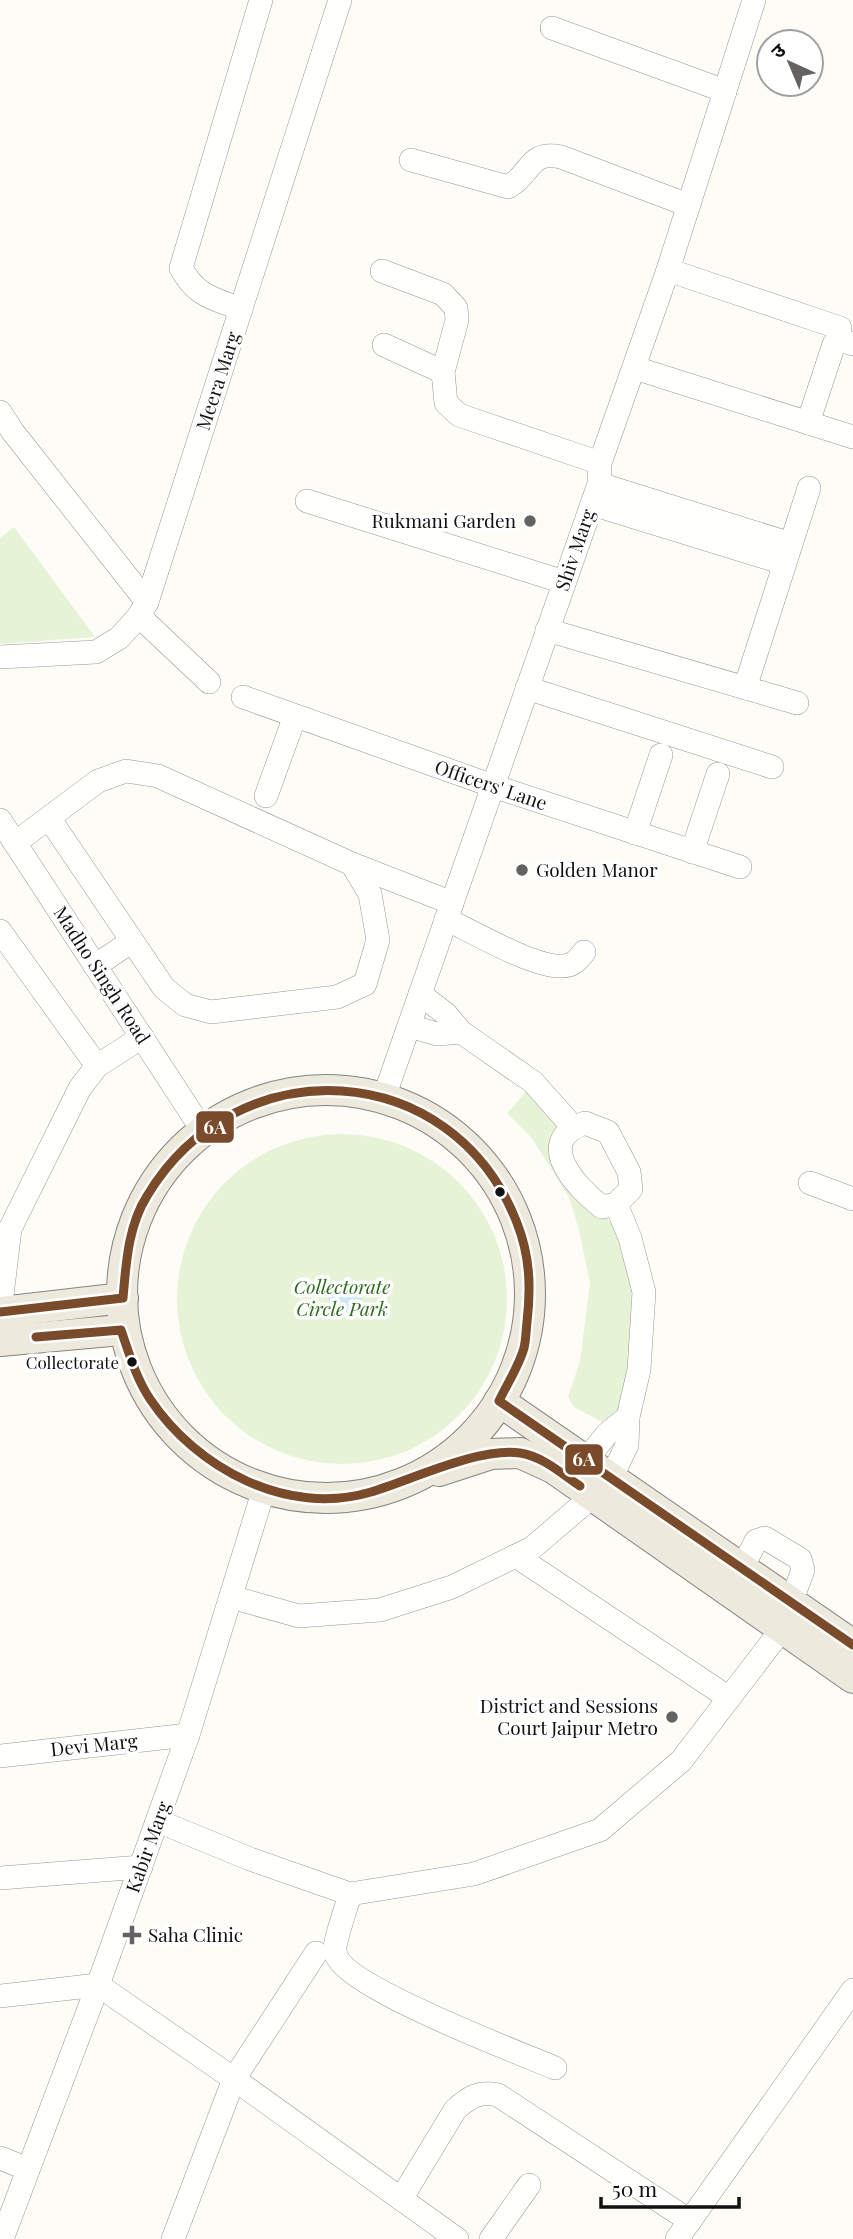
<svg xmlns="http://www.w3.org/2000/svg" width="853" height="2239" font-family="'Playfair Display','Noto Sans Devanagari',serif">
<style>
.green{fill:#e7f3d7}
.water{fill:#cde8f7}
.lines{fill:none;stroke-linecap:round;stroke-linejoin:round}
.minor-casing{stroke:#979795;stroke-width:24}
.major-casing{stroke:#858482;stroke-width:32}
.minor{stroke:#fffffe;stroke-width:23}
.major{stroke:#ede9dc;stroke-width:30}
.bus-1-casing{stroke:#fff;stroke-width:14}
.bus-1{stroke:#7a4b2a;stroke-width:9}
.poi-dot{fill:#646362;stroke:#fff;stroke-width:2.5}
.bus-dot{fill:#111;stroke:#fff;stroke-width:2.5}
.labels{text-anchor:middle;stroke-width:7;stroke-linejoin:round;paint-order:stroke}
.bus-label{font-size:17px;fill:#111;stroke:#fff;text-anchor:end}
.street-label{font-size:19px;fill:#111;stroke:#fff}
.poi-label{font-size:19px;fill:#111;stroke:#fff;text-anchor:end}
.park-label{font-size:19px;font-style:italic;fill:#2f6b1f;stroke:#fff}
.line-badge{stroke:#fff;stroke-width:2.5}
.badge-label{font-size:19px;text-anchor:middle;font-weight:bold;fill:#fff}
</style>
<rect width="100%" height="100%" fill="#fdfcf7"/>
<g class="green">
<polygon points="14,527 95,637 0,644 0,538"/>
<polygon points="532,1085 562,1114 563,1138 600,1211 617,1228 637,1293 634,1348 617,1412 606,1424 574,1407 568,1397 580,1361 590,1283 579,1230 569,1197 531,1137 507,1113"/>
<circle cx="342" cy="1299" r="165"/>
</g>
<circle class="water" cx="345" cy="1296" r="17"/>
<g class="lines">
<g class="minor-casing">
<g id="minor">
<polyline points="552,28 725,91"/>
<path d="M411 160 508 187C532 174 528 150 561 157L688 205"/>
<polyline points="668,270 840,328"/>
<polyline points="382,271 443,294 456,308 457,320 443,372 446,403 459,415 600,463"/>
<path d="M241 309C212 298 196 296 181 268L261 0"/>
<polyline points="384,345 443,372"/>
<polyline points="635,368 853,437"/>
<polyline points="0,412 13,432 147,602"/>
<polyline points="808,423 834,344 839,340 853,344"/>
<polyline points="599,484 791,544"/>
<polyline points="307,501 564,582"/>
<polyline points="592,504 784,563"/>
<polyline points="139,616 209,682"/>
<polyline points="547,630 797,703"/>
<polyline points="0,657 96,652 119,638 139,616 147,602 340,0"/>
<polyline points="527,688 772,767"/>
<polyline points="745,688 809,488"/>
<polyline points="243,697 493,786 740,867"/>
<polyline points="266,796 295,716"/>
<polyline points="0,820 203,1131"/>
<polyline points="635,833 661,755"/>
<polyline points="15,843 98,781 126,771 158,776 352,864 370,894 378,940 365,984 337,997 211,1012 185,1005 164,988 49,818"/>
<polyline points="692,852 718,774"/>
<polyline points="352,864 452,903"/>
<path d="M446 919C473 932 535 968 562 966 573 966 578 960 584 952"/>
<polyline points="0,931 97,1066"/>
<polyline points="95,966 132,941"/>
<polyline points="420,994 446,1014 461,1032 533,1082 573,1127"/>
<polyline points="409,1026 437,1034 461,1032"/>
<polyline points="384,1097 599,484 600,463 668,270 754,0"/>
<path d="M585 1123 608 1132 629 1172 631 1189 616 1204 602 1207C577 1188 532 1141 585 1123Z"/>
<polyline points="810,1183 853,1199"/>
<polyline points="0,1312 10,1229 80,1088 97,1066 142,1037"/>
<polyline points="585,1461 607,1434 628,1417"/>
<polyline points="611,1478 627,1445 628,1417 639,1370 644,1292 630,1238 616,1204"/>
<polyline points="516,1556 729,1698"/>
<polyline points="742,1568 756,1541 765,1538 800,1559 803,1570 791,1602"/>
<polyline points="231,1597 299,1616 380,1610 452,1587 532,1548 594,1495"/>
<polyline points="0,1756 188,1735"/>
<polyline points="158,1821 250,1859 350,1894 474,1874 600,1830 681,1761 782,1629"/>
<polyline points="0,1878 141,1867"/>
<path d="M350 1894C347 1906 334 1941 335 1951 338 1985 520 2053 555 2068"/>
<polyline points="0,1996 98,1985 234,2079 457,2239"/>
<polyline points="0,2158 28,2169"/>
<path d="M401 2199 455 2110C469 2097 479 2091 498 2095L690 2221"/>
<polyline points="2,2239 98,1985 188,1735 264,1489"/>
<polyline points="173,2239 234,2079 316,1953"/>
<polyline points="491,2239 529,2185"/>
<polyline points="677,2239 853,1990"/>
</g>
</g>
<g class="major-casing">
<g id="major">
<circle cx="326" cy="1294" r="204"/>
<polyline points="0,1312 123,1298"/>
<polyline points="0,1341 121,1330"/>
<polyline points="499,1401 853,1645"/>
<polyline points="439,1471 491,1454 520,1453 553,1468 853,1678"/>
</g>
</g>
<use href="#minor" class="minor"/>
<use href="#major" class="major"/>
<g class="bus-1-casing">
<g id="bus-1">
<path d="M0 1312 123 1298C126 1264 128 1226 147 1196 237 1046 453 1057 517 1223 530 1256 531 1287 527 1322 526 1330 526 1340 524 1348 519 1366 507 1384 499 1401L853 1645"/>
<path d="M36 1337 121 1330C129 1353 136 1378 150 1399 196 1468 287 1517 371 1492 411 1480 479 1447 520 1453 542 1456 562 1474 580 1486"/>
</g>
</g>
<use href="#bus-1" class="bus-1"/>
</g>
<g class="poi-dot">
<circle cx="530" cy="521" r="7"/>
<circle cx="522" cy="870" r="7"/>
<circle cx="672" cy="1717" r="7"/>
<path d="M128.5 1924.5h7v7h7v7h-7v7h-7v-7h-7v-7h7z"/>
</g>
<g class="bus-dot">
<circle cx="500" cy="1192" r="6"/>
<circle cx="132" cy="1362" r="6"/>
</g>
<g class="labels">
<g class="bus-label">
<text x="119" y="1369">Collectorate</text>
</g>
<g class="street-label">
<text transform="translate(218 381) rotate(-72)" y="7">Meera Marg</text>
<text transform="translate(575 550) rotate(-71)" y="7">Shiv Marg</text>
<text transform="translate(491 785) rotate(19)" y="7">Officers' Lane</text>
<text transform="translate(102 975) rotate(57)" y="7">Madho Singh Road</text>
<text transform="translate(94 1745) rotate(-6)" y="7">Devi Marg</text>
<text transform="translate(148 1847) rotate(-70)" y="7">Kabir Marg</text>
</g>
<g class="poi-label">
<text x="516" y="528">Rukmani Garden</text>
<text x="536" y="877" text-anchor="start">Golden Manor</text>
<text x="658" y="1713">District and Sessions<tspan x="658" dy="22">Court Jaipur Metro</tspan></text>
<text x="148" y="1942" text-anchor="start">Saha Clinic</text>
</g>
<g class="park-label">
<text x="342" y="1294">Collectorate<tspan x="342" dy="22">Circle Park</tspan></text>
</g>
</g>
<g class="line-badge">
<rect x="195" y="1110" width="40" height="34" rx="7" fill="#7a4b2a"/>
<rect x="564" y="1443" width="40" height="33" rx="7" fill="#7a4b2a"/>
</g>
<g class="badge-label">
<text x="215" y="1134">6A</text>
<text x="584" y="1466">6A</text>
</g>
<g transform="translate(790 63) rotate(316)"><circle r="33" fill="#ffffff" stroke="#a0a0a0" stroke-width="2"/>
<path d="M0-5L12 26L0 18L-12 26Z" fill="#646362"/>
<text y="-10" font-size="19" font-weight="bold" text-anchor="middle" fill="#111111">उ</text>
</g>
<path d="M601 2197v10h138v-10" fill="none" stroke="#111111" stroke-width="3.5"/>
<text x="612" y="2197" font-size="21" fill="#111111" stroke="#ffffff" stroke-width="5" paint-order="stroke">50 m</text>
</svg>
